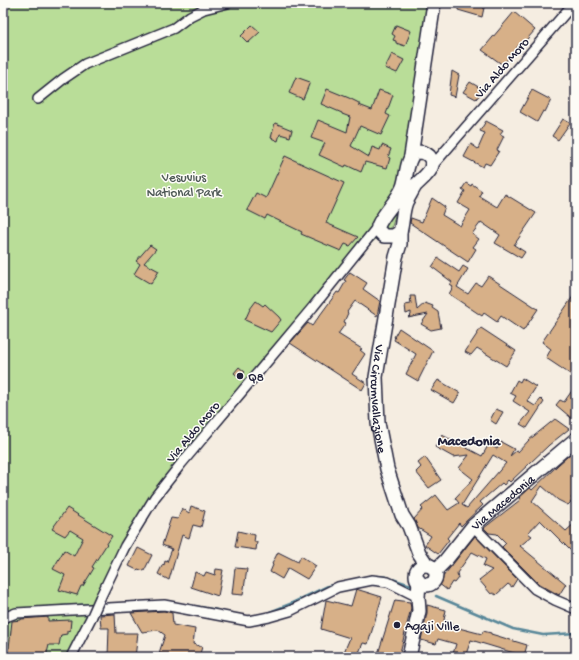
<svg xmlns="http://www.w3.org/2000/svg" width="579" height="660" font-family="'Gochi Hand',sans-serif">
<style>
.green{fill:#b9dd98;stroke:#6e806a}
.lines{fill:none;stroke-linecap:round;stroke-linejoin:round}
.stream{stroke:#588799;stroke-width:2.5}
.building{fill:#d7b088;stroke:#22223b;fill-rule:evenodd}
.street-casing{stroke:#22223b;stroke-width:12}
.secondary-casing{stroke:#22223b;stroke-width:16}
.street{stroke:#fdfcf7;stroke-width:9}
.secondary{stroke:#fdfcf7;stroke-width:13}
.street-bridge-casing{stroke:#22223b;stroke-width:12;stroke-linecap:butt}
.street-bridge{stroke:#fdfcf7;stroke-width:9}
.poi-dot{fill:#22223b;stroke:#fdfcf7;stroke-width:1.5}
.labels{text-anchor:middle;stroke-width:3;stroke-linejoin:round;paint-order:stroke}
.street-label{font-size:13px;fill:#22223b;stroke:#fdfcf7}
.park-label{font-size:13px;fill:#4f5a57;stroke:#fdfcf7}
.poi-label{font-size:13px;fill:#22223b;stroke:#fdfcf7;text-anchor:start}
.neighbourhood-label{font-size:14px;font-weight:bold;fill:#22223b;stroke:#fdfcf7}
</style>
<rect width="100%" height="100%" fill="#f5ede1"/>
<filter id="ink" filterUnits="userSpaceOnUse"><feTurbulence type="fractalNoise" baseFrequency=".025" numOctaves="2"/><feDisplacementMap in="SourceGraphic" scale="8" xChannelSelector="R" yChannelSelector="G"/><feConvolveMatrix kernelMatrix="1 2 1 2 8 2 1 2 1" color-interpolation-filters="sRGB"/></filter>
<g filter="url(#ink)">
<polygon class="green" points="3,3 438,3 409,168 392,226 365,248 230,414 160,496 118,570 74,657 3,657"/>
<g class="lines">
<g class="stream">
<polyline points="378,576 386,577 411,585"/>
<polyline points="436,596 513,629 543,635 576,633"/>
<polyline points="169,602 217,610"/>
<polyline points="47,607 96,604"/>
<polyline points="265,614 290,604 328,586 334,585"/>
</g>
</g>
<g class="building">
<polygon points="458,3 485,3 482,17 458,10"/>
<polygon points="514,12 535,30 521,46 519,45 503,65 482,50"/>
<polygon points="252,25 260,32 248,43 241,36"/>
<polygon points="396,25 411,31 405,46 396,43 396,41 393,40 395,36 392,34"/>
<polygon points="392,54 404,60 397,73 385,68"/>
<polygon points="452,71 459,75 455,97 449,95"/>
<polygon points="296,77 310,82 303,99 289,93"/>
<polygon points="470,82 482,89 483,91 476,99 463,92"/>
<polygon points="327,89 349,98 359,103 359,105 372,110 379,90 393,95 386,114 390,116 381,135 360,126 351,146 369,157 372,147 380,150 382,145 391,149 388,157 390,158 387,168 365,162 361,172 346,165 345,167 319,155 325,143 311,138 318,120 347,132 350,117 342,114 342,113 321,104"/>
<polygon points="532,90 551,100 545,112 543,111 537,122 520,112"/>
<polygon points="563,119 570,123 558,140 552,136"/>
<polygon points="486,121 503,130 500,134 504,136 497,150 499,151 490,165 485,163 483,167 464,157 471,144 478,149 485,133 480,131"/>
<polygon points="275,123 292,130 290,137 280,134 278,141 271,138"/>
<polygon points="285,156 344,183 326,223 358,237 350,246 345,244 341,251 301,234 302,232 267,215 265,219 247,210 256,193 266,198"/>
<polygon points="466,183 471,186 472,184 482,191 479,196 497,207 505,194 536,213 514,245 525,252 521,258 495,243 500,235 481,222 472,234 479,239 473,247 476,249 468,262 410,223 411,218 422,222 432,198 445,207 442,215 460,226 470,210 458,203 465,191 462,189"/>
<polygon points="150,245 156,249 144,263 159,271 151,284 134,274 140,264 136,261"/>
<polygon points="438,258 459,272 463,266 468,269 457,287 468,294 476,283 481,286 488,276 538,309 523,331 501,316 497,322 484,313 482,316 449,294 453,287 450,285 452,282 432,267"/>
<polygon points="350,272 367,283 363,289 380,301 377,316 355,301 347,312 348,313 344,322 346,323 338,334 362,349 360,350 365,354 352,374 366,383 362,390 290,343 308,323 312,326 337,292 339,293 346,281 344,280"/>
<polygon points="576,292 576,378 546,358 551,349 542,342"/>
<polygon points="410,296 415,296 417,310 425,303 433,306 432,308 438,312 441,328 431,330 421,324 428,314 408,318 411,315 411,312 406,314 405,305 411,304"/>
<polygon points="256,301 263,306 265,304 279,317 281,320 271,332 245,320 250,309"/>
<polygon points="399,328 433,351 418,381 406,374 416,354 394,340 395,338 394,337"/>
<polygon points="481,328 516,351 506,366 477,348 471,355 465,352"/>
<polygon points="239,367 245,372 240,378 234,373"/>
<polygon points="522,378 536,387 527,401 535,406 541,399 544,402 527,428 520,424 530,412 513,401 516,396 510,393 517,380 520,382"/>
<polygon points="438,380 460,393 454,403 431,390"/>
<polygon points="576,385 576,422 556,405 560,400 564,402"/>
<polygon points="496,409 503,412 496,424 490,420"/>
<path d="M555 419 569 429 549 445 510 482 508 480 504 485 502 483 480 502 483 505 461 526 459 523 447 538 449 540 438 554 425 545 431 536 418 528 414 519 423 509 421 507 436 495 448 510 459 503 455 498 473 479 459 468 469 455 453 457 435 447 442 435 482 456 489 444 497 449 501 442 514 449 510 456 516 451 518 452 529 440ZM493 455 506 463 467 508 462 505Z"/>
<polygon points="576,449 576,493 571,498 573,500 568,505 558,500 542,486 532,501 566,531 576,522 576,547 572,552 540,520 528,533 532,536 520,546 566,584 559,595 539,584 502,547 506,543 497,534 489,533 484,528 520,500 519,498 530,488 532,490 559,464"/>
<polygon points="425,457 441,480 429,488 416,472 421,467 418,463"/>
<polygon points="191,506 205,511 201,527 193,525 189,538 182,535 169,580 158,574 163,564 164,565 165,561 167,562 172,549 162,545 171,518 178,519 182,508 189,513"/>
<polygon points="67,508 112,536 92,567 94,568 83,586 81,586 77,595 59,590 65,575 53,569 64,550 74,556 83,538 70,530 65,536 52,529"/>
<polygon points="238,531 255,535 254,542 257,542 256,550 235,547"/>
<polygon points="475,536 517,579 512,587 508,584 496,595 493,593 491,594 479,580 492,570 483,566 486,559 472,552 457,573 458,578 454,583 452,582 447,590 438,583"/>
<polygon points="138,548 152,555 144,571 138,569 137,570 129,566"/>
<polygon points="278,552 298,562 301,556 316,566 307,579 288,568 282,579 270,572 273,565 272,564"/>
<polygon points="235,568 247,569 243,595 232,594"/>
<polygon points="216,569 223,570 218,596 191,587 195,572 204,576 206,572 215,575"/>
<polygon points="356,589 382,597 368,644 363,643 358,655 344,652 350,638 321,629 326,600 351,606"/>
<polygon points="395,600 410,602 411,608 399,657 377,657"/>
<polygon points="427,605 446,610 444,620 452,623 451,626 482,634 483,631 491,633 491,634 527,645 524,656 471,640 465,657 452,657 456,644 438,639 436,644 421,640 427,613"/>
<polygon points="164,611 172,613 173,625 195,629 193,644 202,647 199,657 162,657 163,654 159,653 165,635 158,630 142,632 131,613"/>
<polygon points="115,614 116,633 138,633 135,657 108,657 109,628 101,628 100,615"/>
<polygon points="48,617 48,621 71,620 70,630 67,631 67,634 61,635 59,645 49,645 46,657 3,657 5,647 9,648 12,621 21,620 21,619"/>
</g>
<g class="lines">
<g class="street-casing">
<g id="street">
<polyline points="38,99 63,79 85,64 174,28 190,16 204,9 228,3"/>
<polyline points="433,165 574,3"/>
<polyline points="473,526 535,589 555,600 576,609"/>
<polyline points="100,598 125,546 155,497 181,464 313,307 378,226"/>
<polyline points="3,618 16,613 164,605 249,621 269,617 290,611 338,587 372,580 388,582 418,597"/>
<polyline points="71,657 92,616"/>
</g>
</g>
<g class="secondary-casing">
<g id="secondary">
<path d="M415 152C421 152 425 152 429 156 439 168 422 178 415 186 412 191 409 197 406 202 402 212 403 222 400 232L394 236H384L378 230V226C384 212 397 202 403 187 407 176 406 160 415 152Z"/>
<polyline points="411,156 434,3"/>
<path id="s1" d="M400 232V244L396 257 376 377 378 423 387 469 402 515 409 526 419 553 427 565"/>
<circle cx="426" cy="575" r="10"/>
<path id="s2" d="M435 571 445 561 473 526 576 439"/>
<polyline points="409,657 419,611 418,597 419,581"/>
</g>
</g>
<use href="#street" class="street"/>
<use href="#secondary" class="secondary"/>
<g class="street-bridge-casing">
<polyline id="street-bridge" points="92,616 100,598"/>
</g>
<use href="#street-bridge" class="street-bridge"/>
</g>
</g>
<g class="poi-dot">
<circle cx="240" cy="376" r="4"/>
<circle cx="397" cy="625" r="4"/>
</g>
<g class="labels">
<g class="street-label">
<text transform="translate(501 67) rotate(-49)" y="5">Via Aldo Moro</text>
<text dy="5" stroke="none"><textPath href="#s1" startOffset="169">Via Circumvallazione</textPath></text>
<text transform="translate(192 431) rotate(-50)" y="5">Via Aldo Moro</text>
<text dy="5" stroke="none"><textPath href="#s2" startOffset="97">Via Macedonia</textPath></text>
</g>
<g class="park-label">
<text x="184" y="181">Vesuvius<tspan x="184" dy="15">National Park</tspan></text>
</g>
<g class="poi-label">
<text x="248" y="381">Q8</text>
<text x="405" y="630">Agaji Ville</text>
</g>
<g class="neighbourhood-label">
<text x="469" y="445">Macedonia</text>
</g>
</g>
<rect width="579" height="660" fill="none" stroke="#fdfcf7" stroke-width="16"/>
<rect x="8" y="8" width="563" height="644" fill="none" stroke="#22223b" stroke-width="1.5" filter="url(#ink)"/>
</svg>
